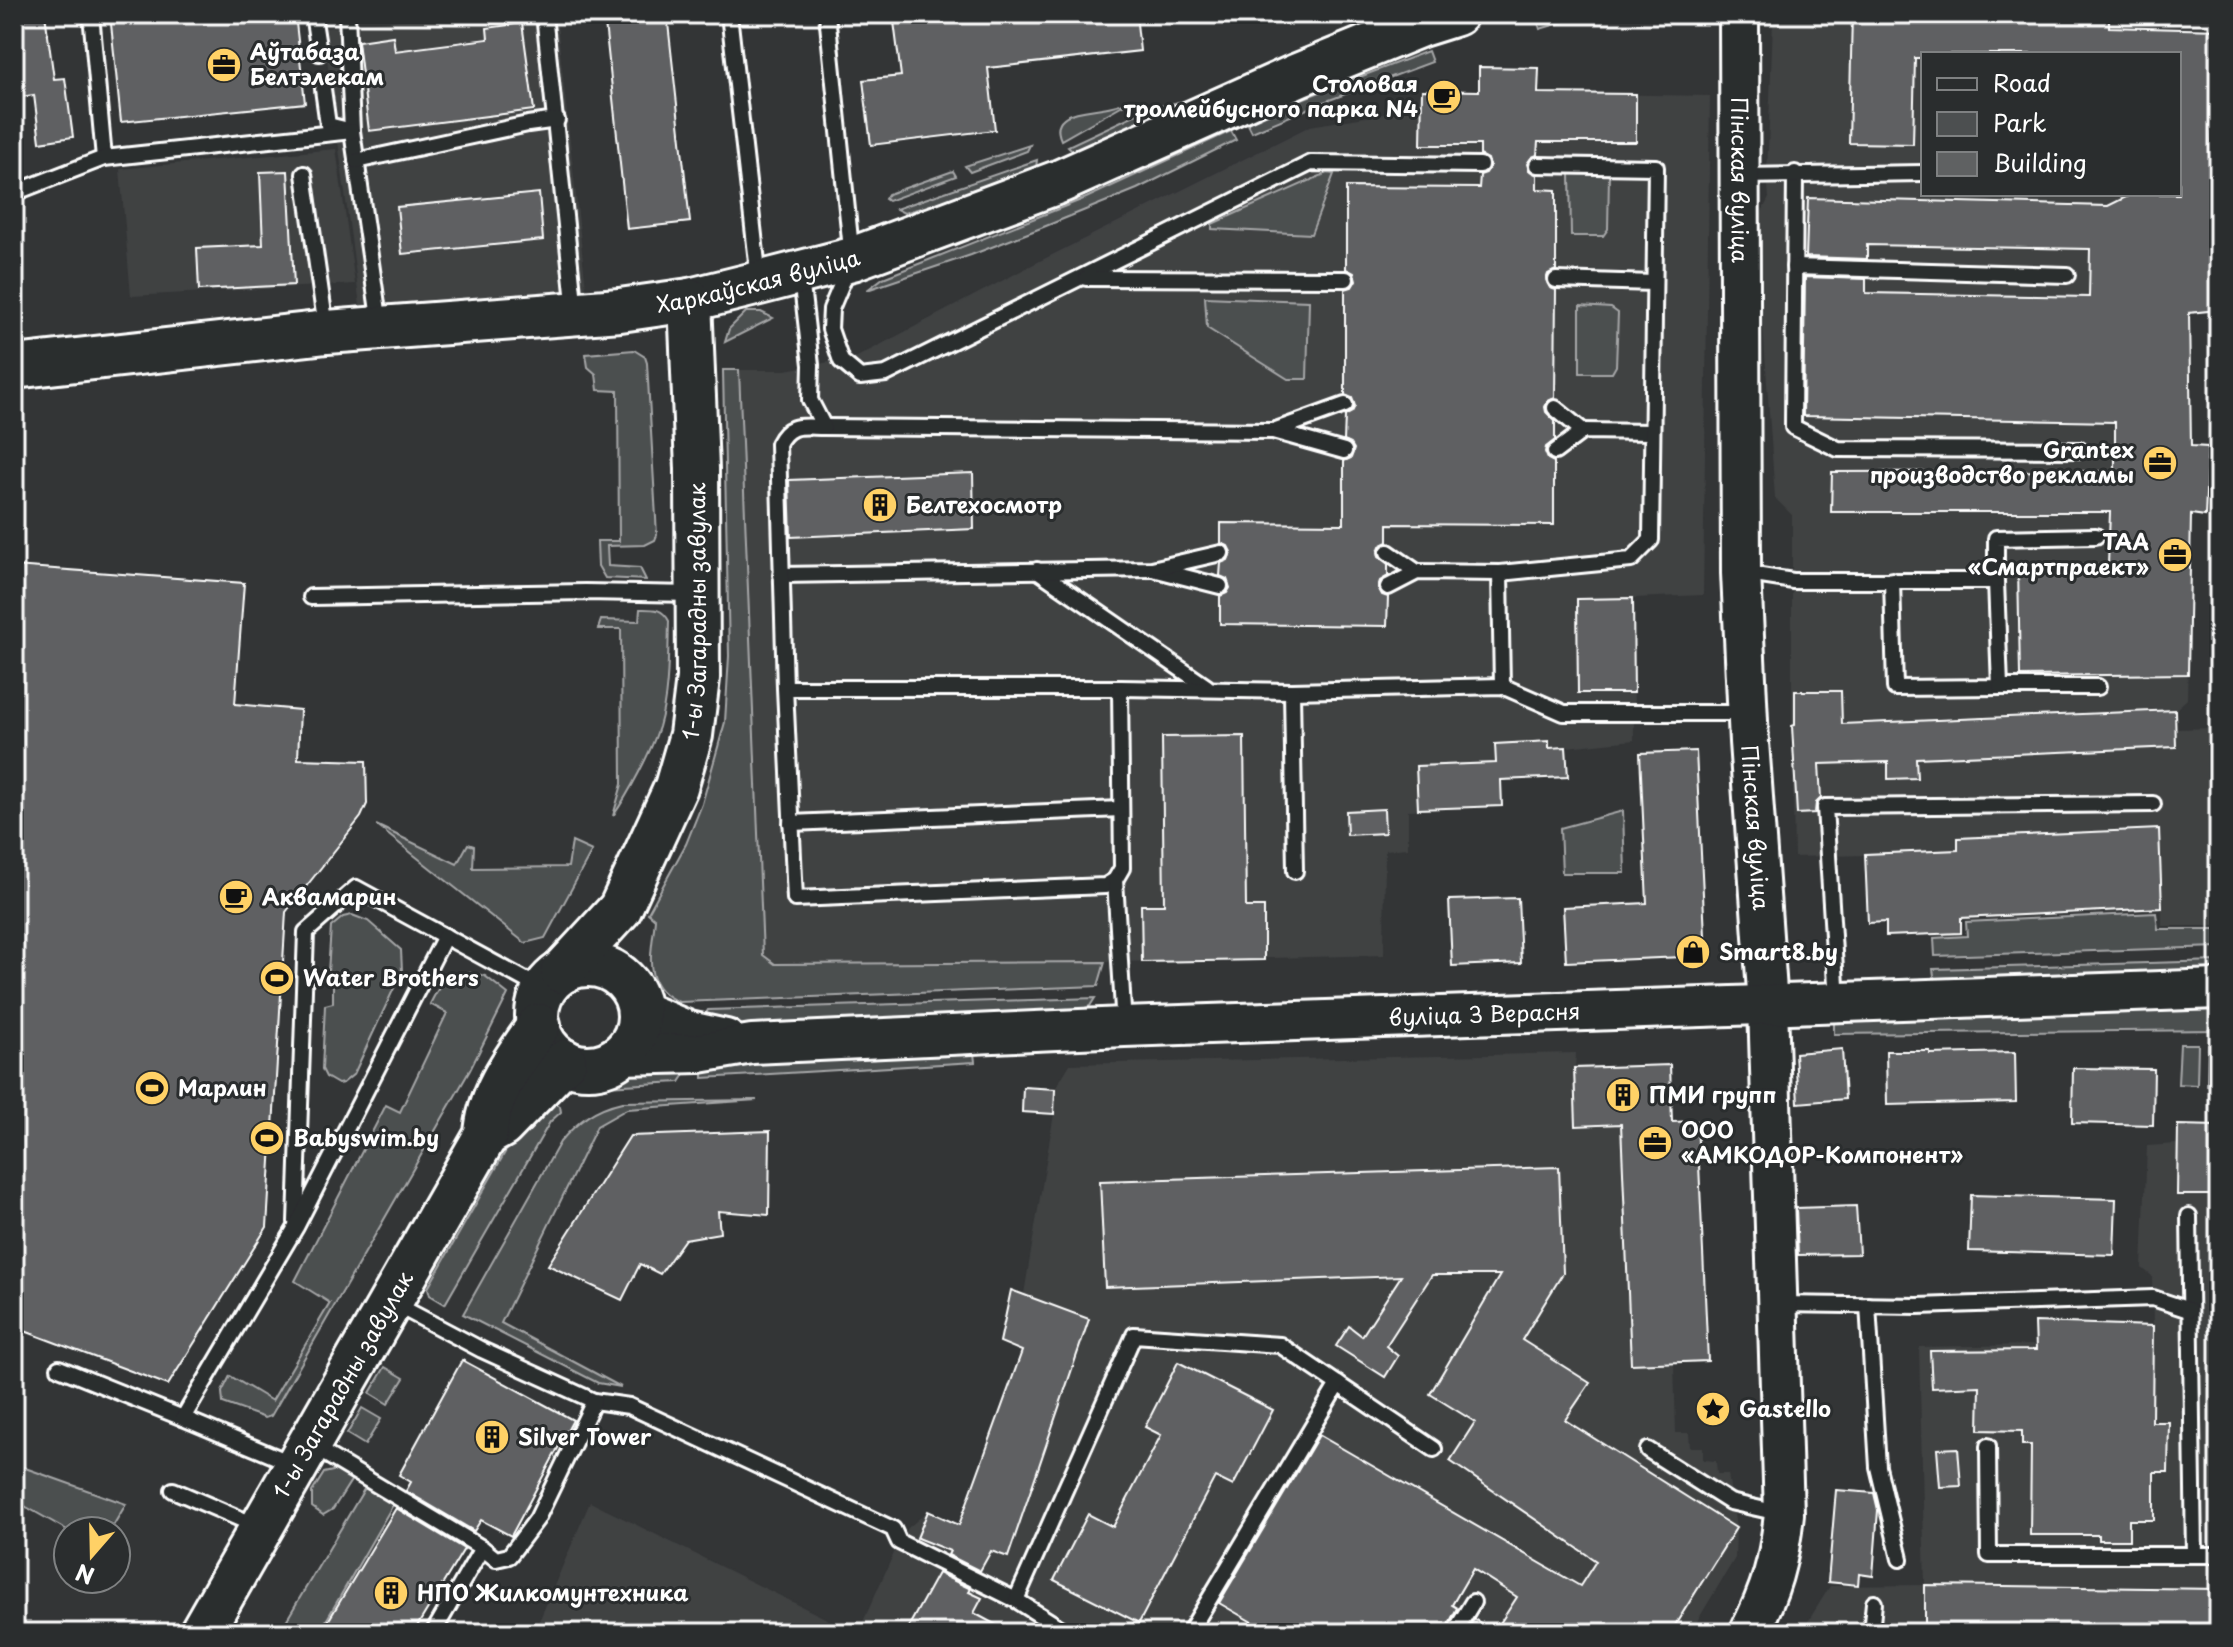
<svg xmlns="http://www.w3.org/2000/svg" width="2233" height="1647" font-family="'Playpen Sans',sans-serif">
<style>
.built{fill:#404243}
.green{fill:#4c4f50;stroke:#a6a7a8;stroke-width:2}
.building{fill:#5f6162;stroke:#fff;stroke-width:2}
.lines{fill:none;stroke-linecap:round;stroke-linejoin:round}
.service-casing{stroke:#fff;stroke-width:20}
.tertiary-casing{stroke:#fff;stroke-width:44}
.secondary-casing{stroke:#fff;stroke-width:48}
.service{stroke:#2a2d2e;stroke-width:14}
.tertiary{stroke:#2a2d2e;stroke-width:38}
.secondary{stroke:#2a2d2e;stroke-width:42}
.labels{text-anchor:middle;stroke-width:6;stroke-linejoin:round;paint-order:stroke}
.poi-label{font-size:22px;font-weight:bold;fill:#fff;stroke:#2a2d2e;text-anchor:start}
.street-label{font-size:22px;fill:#fff;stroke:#2a2d2e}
</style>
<rect width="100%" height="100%" fill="#333536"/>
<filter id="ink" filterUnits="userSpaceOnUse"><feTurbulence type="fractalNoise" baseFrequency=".0125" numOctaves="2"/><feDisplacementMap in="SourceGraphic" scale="16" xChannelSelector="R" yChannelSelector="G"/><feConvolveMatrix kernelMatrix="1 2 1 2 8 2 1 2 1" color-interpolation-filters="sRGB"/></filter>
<g filter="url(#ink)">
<g class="built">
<polygon points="454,14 556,14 586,288 361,313 323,28"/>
<polygon points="1792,14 2109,14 2108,54 1923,54 1923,194 2124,194 2129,278 2191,445 2208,447 2205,516 2191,515 2187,699 2175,710 2176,729 2219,728 2219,926 2162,926 2162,908 1962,918 1961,933 1886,936 1885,922 1868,923 1865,855 1794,857 1792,726 1792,515 1775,498 1756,223 1769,198 1767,174 1773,23"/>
<polygon points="1479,67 1539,68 1539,93 1710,96 1703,595 1633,598 1634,740 1567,747 1568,777 1501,780 1502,806 1408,810 1408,848 1385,850 1384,955 1120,962 774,964 763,955 739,370 786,370 857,357 1032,265 1310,126 1421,108 1422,90 1478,91"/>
<polygon points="336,149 355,284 131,296 120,169"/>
<polygon points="1576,1053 1575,1068 1670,1065 1672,1122 1697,1121 1708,1361 1674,1363 1676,1433 1689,1433 1690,1447 1703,1447 1703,1460 1716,1461 1717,1474 1728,1474 1736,1528 1735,1558 1690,1633 858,1633 899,1542 908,1528 928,1511 959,1524 1022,1351 1000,1342 1011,1290 1024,1294 1054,1114 1055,1089 1070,1064"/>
<polygon points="2178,1125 2219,1126 2219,1633 1801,1633 1830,1586 1925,1585 1919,1347 2035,1345 2035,1322 2153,1325 2152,1276 2142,1268 2147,1146 2177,1144"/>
<polygon points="590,1502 839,1625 855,1633 534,1633"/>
</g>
<g class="green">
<polygon points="1541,14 1568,14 1570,20 1540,29 1536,16"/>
<polygon points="1428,51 1432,62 1324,102 1252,132 1246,120"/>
<path d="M1128 102 1061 140C1048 111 1085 111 1102 108 1111 107 1119 104 1128 102Z"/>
<polygon points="1179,102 1085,150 1073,151 1068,146 1147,109"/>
<polygon points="1231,131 1236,140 1137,189 1041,228 971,255 867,290 883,278 1086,198"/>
<polygon points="1030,145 1027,151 970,172 965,166"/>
<polygon points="1037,160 1036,168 972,193 904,213 896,209"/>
<polygon points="953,171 956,176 888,201 885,199 888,194"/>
<polygon points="1570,172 1609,175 1608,229 1603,236 1571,236"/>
<polygon points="1327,173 1334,174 1311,234 1212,229 1212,224"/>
<polygon points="1205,297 1309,301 1307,379 1288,379 1207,328"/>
<polygon points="1580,306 1611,308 1618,313 1616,366 1612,373 1580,373"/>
<polygon points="746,312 761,312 773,318 725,342 729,329"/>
<polygon points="634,350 645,357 647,363 657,535 655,540 645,545 607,546 608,566 640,568 646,580 605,578 598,566 597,541 619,541 618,391 598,390 596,374 588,367 586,354"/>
<path d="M723 370H739L763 955 775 964 1105 962 1098 986 679 1002C640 986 652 953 655 919L648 913 686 844 702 804 725 722 729 656Z"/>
<path d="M640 609C654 609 662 608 669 621 668 656 669 693 659 727 651 752 628 795 613 816L622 784 621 629H598L601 620 639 621Z"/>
<polygon points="1623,811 1625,873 1562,873 1560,828"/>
<polygon points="376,825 457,864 468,844 474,846 473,868 568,867 572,842 592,851 545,938 525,943"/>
<polygon points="2156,913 2158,929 2219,929 2219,947 1935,956 1934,938 1967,936 1966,922"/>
<polygon points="352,915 368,921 401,950 402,971 354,1074 343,1083 338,1084 326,1077 322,1069 325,1005 333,1003 333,974 328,972 331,927 343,917"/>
<polygon points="2219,961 2219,971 1935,982 1933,969"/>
<path d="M467 972 485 976 508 994 470 1070 271 1416 265 1418 223 1403 222 1392 230 1376 272 1401 330 1303 295 1281 386 1105 400 1112 447 1013 430 1004C439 986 445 974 467 972Z"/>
<polygon points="1095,998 1090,1006 1070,1014 704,1028 704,1016 708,1010"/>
<polygon points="2219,1004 2219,1030 1834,1034 1834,1022"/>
<polygon points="2180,1044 2198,1044 2197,1085 2178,1084"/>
<polygon points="2208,1045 2219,1045 2219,1086 2207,1086"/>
<polygon points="974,1053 975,1062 703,1078 703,1064"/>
<polygon points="684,1067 684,1076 680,1082 567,1088 558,1084 582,1072"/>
<polygon points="543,1095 560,1106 561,1112 550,1122 445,1304 430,1295 428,1288 533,1103"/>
<path d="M757 1100 627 1109 597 1126 501 1323 621 1387 598 1383 463 1314 560 1142C578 1121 595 1108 622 1102Z"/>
<polygon points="385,1367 404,1378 388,1404 370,1393"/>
<polygon points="362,1408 381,1419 365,1445 347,1434"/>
<polygon points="14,1464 126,1504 110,1531 69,1531 14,1500"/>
<polygon points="337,1470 352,1479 333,1509 323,1515 312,1507 312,1492 324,1473"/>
<polygon points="366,1486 394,1503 319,1633 279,1633"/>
</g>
<g class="building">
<polygon points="14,14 45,14 54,79 65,78 73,137 40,142 34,95 14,98"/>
<polygon points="110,14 295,14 305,103 121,122"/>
<polygon points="604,14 667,14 690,222 627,229"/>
<polygon points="893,14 1136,14 1140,51 988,68 995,130 871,145 863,80 901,76"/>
<polygon points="1852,14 2109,14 2109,27 2219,30 2219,134 2212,133 2209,209 2219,209 2218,310 2189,313 2191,446 2208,447 2205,516 2191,514 2188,674 2020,676 2018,566 2108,565 2110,512 1831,512 1832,472 2115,471 2115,422 1803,416 1805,277 1866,279 1866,293 2089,297 2090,249 1867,245 1867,259 1806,257 1808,198 2108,206 2132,194 2179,194 2179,54 1923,54 1923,58 1915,58 1913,144 1849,143"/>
<polygon points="522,23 534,110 369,131 358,41 393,36 395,51 488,39 487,28"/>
<polygon points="1479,67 1539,68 1538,93 1636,94 1636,142 1538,142 1537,155 1532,157 1527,164 1529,170 1537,175 1537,189 1556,190 1556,270 1548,274 1546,280 1550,288 1556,290 1555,398 1548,401 1545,407 1546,412 1555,421 1555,440 1546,447 1545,452 1548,459 1554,462 1554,525 1388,524 1388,542 1380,546 1378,552 1379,557 1388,564 1388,576 1380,581 1378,587 1382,595 1388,597 1387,626 1220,624 1220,596 1227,593 1230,588 1227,579 1220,576 1221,563 1228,560 1231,552 1228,546 1221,543 1221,523 1344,524 1344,461 1351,458 1354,449 1351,444 1344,441 1345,416 1352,412 1355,406 1352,398 1345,395 1345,289 1352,287 1356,280 1354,273 1346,269 1346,187 1479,188 1480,175 1486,173 1490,166 1488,159 1480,155 1480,145 1421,145 1422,90 1479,91"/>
<polygon points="288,171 294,285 199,290 197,248 263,245 260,172"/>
<polygon points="539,193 543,240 402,254 397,207"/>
<polygon points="973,473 974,529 791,537 789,480"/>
<polygon points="14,566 244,583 235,704 300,710 298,759 366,761 367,804 361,817 286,912 267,1227 168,1385 14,1327"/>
<polygon points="1633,598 1634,693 1578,693 1577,599"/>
<polygon points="1795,691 1841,691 1842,724 2175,710 2176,747 1916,758 1917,778 1888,779 1888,762 1819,764 1821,798 1816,803 1815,813 1797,814 1792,726 1795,725"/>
<polygon points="1244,736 1246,907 1264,907 1264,960 1142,962 1141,905 1164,905 1162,737"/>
<polygon points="1549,741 1549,748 1566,747 1568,777 1501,780 1502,806 1418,809 1416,766 1496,763 1495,744"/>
<polygon points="1696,751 1706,956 1566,962 1563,907 1647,903 1640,753"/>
<polygon points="1384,809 1385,833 1347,835 1346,811"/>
<polygon points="2159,829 2162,908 1961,918 1961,933 1886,936 1886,922 1868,923 1865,854 1958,850 1958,838"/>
<polygon points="1518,898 1521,963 1452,966 1449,900"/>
<polygon points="1842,1049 1845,1099 1798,1103 1795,1053"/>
<polygon points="1886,1051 1930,1051 1930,1054 2015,1052 2016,1102 1887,1105"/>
<polygon points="1670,1065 1672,1122 1697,1121 1708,1361 1631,1364 1621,1124 1576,1126 1574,1068"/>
<polygon points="2073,1068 2154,1069 2153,1125 2072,1123"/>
<polygon points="1023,1087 1055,1089 1054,1114 1022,1112"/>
<polygon points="2178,1125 2219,1126 2219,1195 2177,1195"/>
<polygon points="770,1131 769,1215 718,1211 720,1233 685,1239 660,1274 640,1264 622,1300 548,1265 630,1136"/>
<polygon points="1559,1167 1563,1273 1522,1340 1590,1383 1565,1420 1736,1528 1670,1633 1466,1633 1474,1619 1495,1631 1517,1597 1473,1569 1452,1605 1457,1608 1444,1633 1271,1633 1219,1603 1319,1435 1580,1586 1596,1561 1450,1461 1475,1422 1430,1394 1500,1275 1432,1275 1386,1346 1398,1356 1385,1377 1336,1346 1349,1326 1362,1336 1401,1276 1105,1287 1100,1181"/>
<polygon points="1971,1195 2116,1199 2114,1255 1969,1251"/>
<polygon points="1856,1206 1859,1254 1798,1255 1796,1208"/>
<polygon points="1011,1290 1089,1319 1008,1557 991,1551 980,1571 948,1555 950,1551 917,1538 928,1511 959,1525 1022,1351 1000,1342"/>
<polygon points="2035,1322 2153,1326 2152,1422 2169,1422 2168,1472 2154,1472 2154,1520 2129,1520 2129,1540 2099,1540 2099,1535 2030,1535 2031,1445 2022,1445 2022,1431 1979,1430 1980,1386 1932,1388 1930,1351 2036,1350"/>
<polygon points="462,1360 573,1420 511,1536 481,1520 474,1531 406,1491 411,1482 399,1475"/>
<polygon points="1178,1362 1273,1410 1233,1486 1215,1477 1139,1623 1054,1580 1088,1514 1113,1527 1161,1435 1145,1427"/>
<polygon points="1958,1448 1961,1486 1940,1487 1937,1449"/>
<polygon points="1836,1490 1874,1493 1878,1510 1873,1576 1859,1574 1858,1585 1828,1582"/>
<polygon points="396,1508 464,1549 413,1633 321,1633"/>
<polygon points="938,1573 971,1589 969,1592 982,1598 974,1613 1011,1633 905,1633"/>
<polygon points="1925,1585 2219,1589 2219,1633 1925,1633"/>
</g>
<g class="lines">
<g class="service-casing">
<g id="service">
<polyline points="91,14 104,158"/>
<polyline points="313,14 319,53"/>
<polyline points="347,14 352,131 380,325"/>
<polyline points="544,14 575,312"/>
<polyline points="729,14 759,280"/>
<polyline points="827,14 852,259 831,309 830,329 841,361 860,377 886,374 1311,163 1480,165"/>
<polyline points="323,89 328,125 344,129"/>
<polyline points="356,161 528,124 557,120"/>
<polyline points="1795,173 1793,427 1838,449 2080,450"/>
<polyline points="304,174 326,328"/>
<polyline points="1741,176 1923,173"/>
<polyline points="14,193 104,158 352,131"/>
<polyline points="1794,267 2067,275"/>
<polyline points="1086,278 1346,279"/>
<polyline points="1556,280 1654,283"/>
<polyline points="1555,408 1583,431"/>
<polyline points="824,427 1273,431 1344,451"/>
<polyline points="1273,431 1345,405"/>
<polyline points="1555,452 1583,431 1652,432"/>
<polyline points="1388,552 1417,572"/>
<polyline points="1037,570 1207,687"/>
<polyline points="1157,570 1220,586"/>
<polyline points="1742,573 1793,581 1996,581 2000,687 1895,688 1892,580"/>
<polyline points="781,575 1152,569 1221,553"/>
<polyline points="1996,581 1996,538 2096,536"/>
<polyline points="1388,587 1417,572 1500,573"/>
<polyline points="311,597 585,592 694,594"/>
<polyline points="1502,686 1500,573 1631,560 1651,540 1656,167 1537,165"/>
<polyline points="2000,687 2098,687"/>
<path d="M785 688H1120L1122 868 1115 880 1105 886 795 899 785 688 778 444C789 422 802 427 824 427L810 400 811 365 801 277"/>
<polyline points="1120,688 1292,691 1502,686 1564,713 1747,713"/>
<polyline points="1292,691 1295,871"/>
<polyline points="2219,728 2219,738"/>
<polyline points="791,823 1121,809"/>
<polyline points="1115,880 1124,1026"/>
<polyline points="1837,1001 1825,807 2153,804"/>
<polyline points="2189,1216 2194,1555"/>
<polyline points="296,1222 306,932 356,888 544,990"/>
<polyline points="393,1303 482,1350 594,1401 629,1406 893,1529 899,1542 1016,1600 1068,1633"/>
<polyline points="1778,1304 1918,1306 2153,1298 2189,1310"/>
<polyline points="1868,1305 1878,1467 1900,1559"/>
<polyline points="59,1368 183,1418"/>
<polyline points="312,1446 482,1548"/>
<polyline points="1988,1446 1989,1555 2219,1555"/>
<polyline points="1648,1450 1730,1502 1783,1514"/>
<polyline points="293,1464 183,1418 296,1227 445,936"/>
<polyline points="173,1490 257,1526"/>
<polyline points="1016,1600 1134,1335 1280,1345 1434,1449"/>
<polyline points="433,1633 482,1548 496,1559 509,1556 537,1519 594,1401"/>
<polyline points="1189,1633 1338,1384"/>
<polyline points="1454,1633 1473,1602"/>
<polyline points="1871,1633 1874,1603"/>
</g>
</g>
<g class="tertiary-casing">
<g id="tertiary">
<path id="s1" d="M1739 14 1741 573 1749 742 1768 1005 1784 1514C1779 1562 1771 1590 1749 1633"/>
<polyline points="639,1010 689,1031 726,1039"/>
<path id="s2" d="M620 1055 699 1053 752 1044 1124 1027 2219 989"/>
</g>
</g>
<g class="secondary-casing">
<g id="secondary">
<path id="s3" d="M14 367 327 332 620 310 690 300 759 283 852 259 1061 181 1298 75 1421 25 1456 14"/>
<circle cx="588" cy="1016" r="51"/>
<path id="s4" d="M562 972 620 909 676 787 691 735 698 678 697 469 690 300"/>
<polyline points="486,1135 502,1126 565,1061"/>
<path id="s5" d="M201 1633 486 1135C488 1094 516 1058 539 1025"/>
</g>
</g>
<use href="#service" class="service"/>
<use href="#tertiary" class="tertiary"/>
<use href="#secondary" class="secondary"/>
</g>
</g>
<defs>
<g id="office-disc" transform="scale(1.8)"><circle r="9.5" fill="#ffd166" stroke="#2a2d2e"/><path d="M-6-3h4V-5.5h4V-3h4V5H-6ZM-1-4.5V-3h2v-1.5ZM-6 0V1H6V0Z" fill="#111"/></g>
<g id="cafe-disc" transform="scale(1.8)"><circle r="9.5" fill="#ffd166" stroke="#2a2d2e"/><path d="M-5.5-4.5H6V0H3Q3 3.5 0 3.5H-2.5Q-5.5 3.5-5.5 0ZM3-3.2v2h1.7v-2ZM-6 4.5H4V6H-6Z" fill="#111"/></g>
<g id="building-disc" transform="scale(1.8)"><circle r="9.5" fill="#ffd166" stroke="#2a2d2e"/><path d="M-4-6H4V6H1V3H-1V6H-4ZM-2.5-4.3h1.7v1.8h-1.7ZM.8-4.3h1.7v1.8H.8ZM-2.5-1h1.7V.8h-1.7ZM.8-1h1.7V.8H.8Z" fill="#111"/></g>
<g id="shop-disc" transform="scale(1.8)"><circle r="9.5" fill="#ffd166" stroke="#2a2d2e"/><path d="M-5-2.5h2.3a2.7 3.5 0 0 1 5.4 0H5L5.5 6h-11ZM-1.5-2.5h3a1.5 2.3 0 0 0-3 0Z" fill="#111"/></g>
<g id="stadium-disc" transform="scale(1.8)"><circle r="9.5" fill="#ffd166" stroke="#2a2d2e"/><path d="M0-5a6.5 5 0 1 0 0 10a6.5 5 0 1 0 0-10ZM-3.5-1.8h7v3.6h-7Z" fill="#111"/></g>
<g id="sight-disc" transform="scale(1.8)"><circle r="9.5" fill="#ffd166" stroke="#2a2d2e"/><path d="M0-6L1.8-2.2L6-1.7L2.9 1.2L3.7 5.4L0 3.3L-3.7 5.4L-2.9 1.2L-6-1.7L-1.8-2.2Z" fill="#111"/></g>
</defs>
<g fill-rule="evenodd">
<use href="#office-disc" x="224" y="65"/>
<use href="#cafe-disc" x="1444" y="97"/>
<use href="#office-disc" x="2160" y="463"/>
<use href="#building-disc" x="880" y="505"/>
<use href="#office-disc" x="2175" y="555"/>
<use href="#cafe-disc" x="236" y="897"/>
<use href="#shop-disc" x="1693" y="952"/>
<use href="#stadium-disc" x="277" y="978"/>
<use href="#stadium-disc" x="152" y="1088"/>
<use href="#building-disc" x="1623" y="1095"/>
<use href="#stadium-disc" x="267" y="1138"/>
<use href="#office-disc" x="1655" y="1143"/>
<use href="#sight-disc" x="1713" y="1409"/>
<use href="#building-disc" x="492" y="1437"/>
<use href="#building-disc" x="391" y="1593"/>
</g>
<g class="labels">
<g class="poi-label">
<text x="250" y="60">Аўтабаза<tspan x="250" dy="25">Белтэлекам</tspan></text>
<text x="1418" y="92" text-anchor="end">Столовая<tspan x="1418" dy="25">троллейбусного парка N4</tspan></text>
<text x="2134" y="458" text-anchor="end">Grantex<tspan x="2134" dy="25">производство рекламы</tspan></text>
<text x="906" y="513">Белтехосмотр</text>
<text x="2149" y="550" text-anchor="end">ТАА<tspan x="2149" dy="25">«Смартпраект»</tspan></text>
<text x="262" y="905">Аквамарин</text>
<text x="1719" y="960">Smart8.by</text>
<text x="303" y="986">Water Brothers</text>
<text x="178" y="1096">Марлин</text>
<text x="1649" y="1103">ПМИ групп</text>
<text x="1681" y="1138">ООО<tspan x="1681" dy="25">«АМКОДОР-Компонент»</tspan></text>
<text x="293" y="1146">Babyswim.by</text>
<text x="1739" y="1417">Gastello</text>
<text x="518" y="1445">Silver Tower</text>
<text x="417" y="1601">НПО Жилкомунтехника</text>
</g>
<g class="street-label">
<text dy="8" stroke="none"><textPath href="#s1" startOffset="166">Пінская вуліца</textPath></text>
<text dy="8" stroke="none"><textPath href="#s3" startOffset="750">Харкаўская вуліца</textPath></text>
<text dy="8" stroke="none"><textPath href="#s4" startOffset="398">1-ы Загарадны завулак</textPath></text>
<text dy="8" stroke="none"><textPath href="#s1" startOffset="814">Пінская вуліца</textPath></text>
<text dy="8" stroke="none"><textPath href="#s2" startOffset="866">вуліца 3 Верасня</textPath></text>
<text dy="8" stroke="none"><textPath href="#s5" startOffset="286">1-ы Загарадны завулак</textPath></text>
</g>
</g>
<rect width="2233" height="1647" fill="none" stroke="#2a2d2e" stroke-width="48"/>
<rect x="24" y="24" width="2185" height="1599" fill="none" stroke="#fff" stroke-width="3" filter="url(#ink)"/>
<rect x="1921" y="52" width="260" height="144" fill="#2a2d2e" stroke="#7f8182" stroke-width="2"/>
<rect x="1937" y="78" width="40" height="12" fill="#2a2d2e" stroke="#7f8182" stroke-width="2"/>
<text x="1993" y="92" font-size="24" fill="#ffffff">Road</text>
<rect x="1937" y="112" width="40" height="24" fill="#4c4f50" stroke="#7f8182" stroke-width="2"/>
<text x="1993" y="132" font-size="24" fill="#ffffff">Park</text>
<rect x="1937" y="152" width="40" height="24" fill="#5f6162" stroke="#7f8182" stroke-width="2"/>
<text x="1993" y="172" font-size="24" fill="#ffffff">Building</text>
<g transform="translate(92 1555) rotate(200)"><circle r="38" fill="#2a2d2e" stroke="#7f8182" stroke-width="2"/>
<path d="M0-6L14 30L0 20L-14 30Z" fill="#ffd166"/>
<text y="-12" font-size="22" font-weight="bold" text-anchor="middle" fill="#ffffff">N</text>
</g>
</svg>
